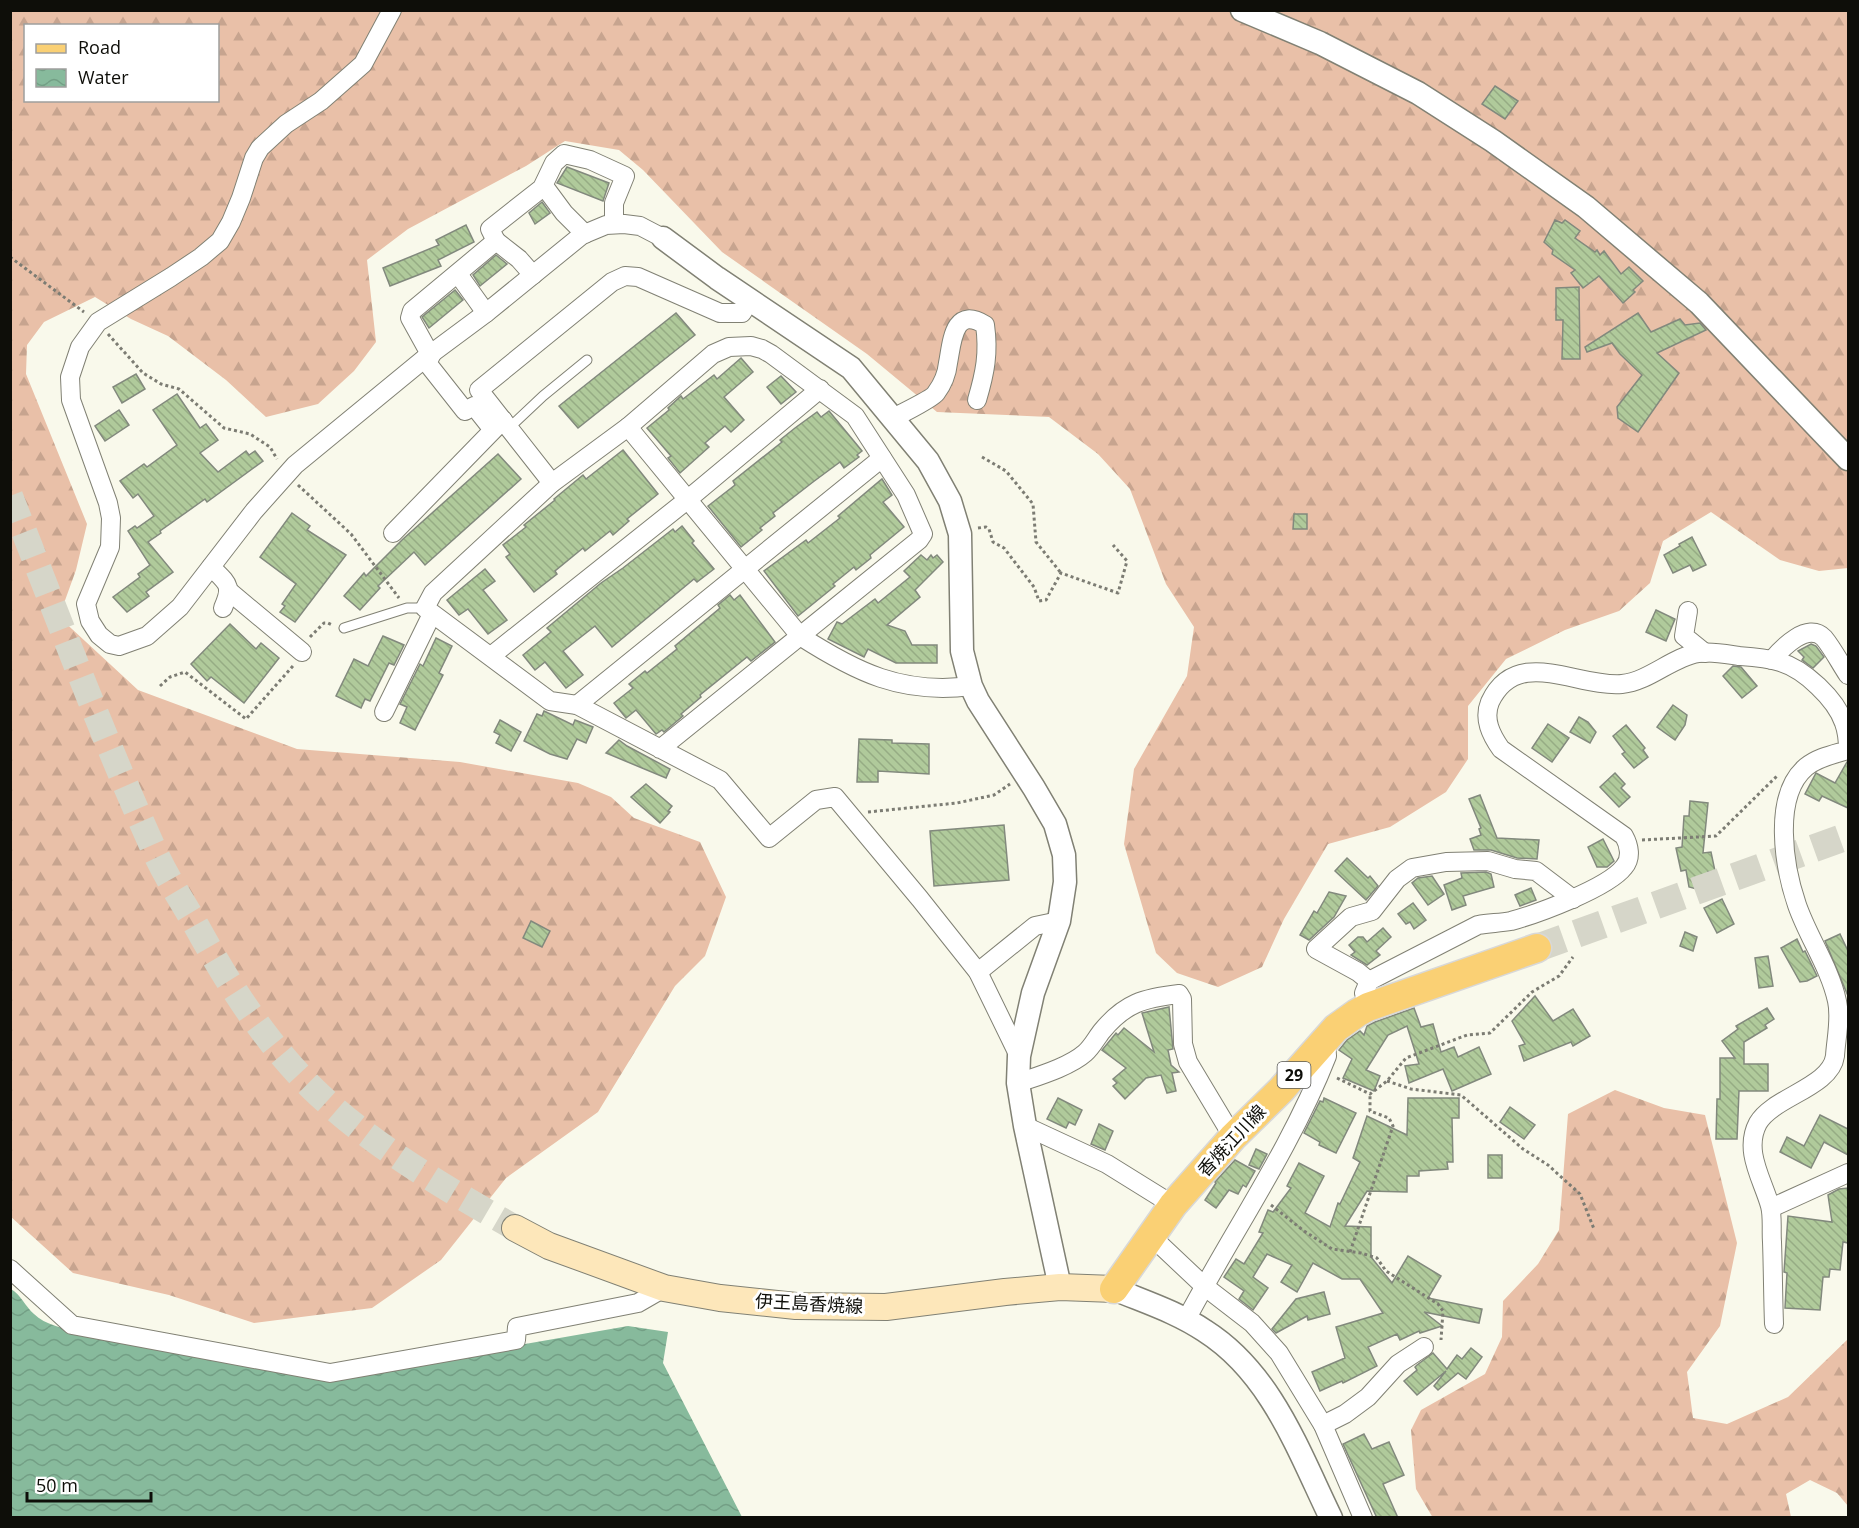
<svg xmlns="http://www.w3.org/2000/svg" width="1859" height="1528" font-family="'Open Sans','Noto Sans JP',sans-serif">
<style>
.forest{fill:url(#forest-firs);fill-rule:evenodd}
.water{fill:url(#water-waves)}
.building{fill:url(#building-back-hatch);stroke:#82897d;stroke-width:1.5}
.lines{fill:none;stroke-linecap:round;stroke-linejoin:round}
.secondary-tunnel{stroke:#d6d6c9;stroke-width:26;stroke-dasharray:26 13;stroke-linecap:butt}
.primary-tunnel{stroke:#d6d6c9;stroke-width:28;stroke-dasharray:28 14;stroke-linecap:butt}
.service-casing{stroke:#818174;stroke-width:11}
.minor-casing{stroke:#818174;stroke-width:20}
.tertiary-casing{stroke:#818174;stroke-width:25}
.secondary-casing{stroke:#818174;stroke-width:28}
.primary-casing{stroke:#d8d8d8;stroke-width:31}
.path{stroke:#7c7c73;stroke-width:3;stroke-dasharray:3 3;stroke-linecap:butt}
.service{stroke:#fff;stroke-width:9}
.minor{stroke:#fff;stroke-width:18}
.tertiary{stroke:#fff;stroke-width:22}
.secondary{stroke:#fde7ba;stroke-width:26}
.primary{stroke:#fad074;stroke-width:28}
.labels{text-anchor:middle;stroke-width:6;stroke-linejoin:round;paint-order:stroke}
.shield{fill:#fff;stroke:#565653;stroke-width:1.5}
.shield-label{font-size:16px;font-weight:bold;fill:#0e0e09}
.street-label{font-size:18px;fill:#0e0e09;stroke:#fff}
</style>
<defs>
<pattern id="forest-firs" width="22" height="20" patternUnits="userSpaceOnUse" patternTransform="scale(1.5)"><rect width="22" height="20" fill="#e9c0a8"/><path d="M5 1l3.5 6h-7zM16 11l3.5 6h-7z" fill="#c7a48f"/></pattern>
<pattern id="water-waves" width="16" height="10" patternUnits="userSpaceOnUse" patternTransform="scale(1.5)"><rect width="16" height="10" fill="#87ba9c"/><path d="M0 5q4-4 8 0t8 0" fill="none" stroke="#739f85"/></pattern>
<pattern id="building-back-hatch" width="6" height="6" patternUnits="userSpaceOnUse" patternTransform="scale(1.5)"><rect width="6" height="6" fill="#b0ca9b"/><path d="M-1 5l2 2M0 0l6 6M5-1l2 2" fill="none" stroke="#96ac84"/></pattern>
</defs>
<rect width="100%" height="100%" fill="#f9f9eb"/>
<g class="forest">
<path d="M10 11H1848V568L1819 571 1780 560 1711 512 1663 541 1650 583 1619 611 1565 630 1506 659 1468 706V759L1446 792 1390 827 1328 844 1284 919 1262 967 1218 987 1177 973 1156 953 1124 844 1134 769 1187 676 1194 627 1166 584 1130 489 1098 454 1049 417 937 412 867 354 722 252 643 170 619 150 565 141 526 166 408 229 367 260 376 342 354 371 318 404 266 417 226 380 168 336 131 319 95 297 44 322 27 345 26 374 87 524 76 570 59 617 138 690 297 749 460 762 578 783 611 797 634 818 700 842 726 897 705 956 675 986 598 1112 506 1178 441 1260 372 1308 254 1323 169 1295 73 1273 10 1216ZM26 26H218V100H26Z"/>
<polygon points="1615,1090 1664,1108 1705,1115 1737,1243 1720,1326 1687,1372 1693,1418 1727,1424 1788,1397 1848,1339 1848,1506 1837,1493 1810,1480 1786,1494 1791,1517 1433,1518 1416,1489 1411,1430 1421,1410 1485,1374 1502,1337 1503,1301 1538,1264 1559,1230 1568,1114"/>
</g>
<path class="water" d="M11 1289C21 1295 25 1306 34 1314 45 1325 64 1328 79 1333L338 1377 628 1326 668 1332 663 1363 742 1517 11 1518Z"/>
<g class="building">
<polygon points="1495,86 1518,101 1505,119 1482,104"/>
<polygon points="567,167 609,183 603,201 557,183"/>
<polygon points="542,202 550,213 535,224 529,213"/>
<polygon points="1555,220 1562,223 1565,220 1580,231 1575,238 1595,252 1597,250 1600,255 1604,251 1621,274 1629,267 1643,281 1633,290 1635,292 1623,303 1599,276 1583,288 1571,273 1575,270 1552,254 1553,250 1544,242"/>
<polygon points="466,225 474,242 438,260 441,266 390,286 383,268 439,245 436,240"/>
<polygon points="496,255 507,264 480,286 473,275"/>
<polygon points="1579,287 1580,359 1562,359 1563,320 1556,320 1556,288"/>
<polygon points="455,290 463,300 429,328 422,317"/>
<polygon points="676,313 695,335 578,428 559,406"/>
<polygon points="1638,313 1651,332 1680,319 1685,325 1700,323 1706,330 1657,353 1679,373 1638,432 1618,418 1617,407 1642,375 1620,354 1612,343 1587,352 1585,347"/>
<polygon points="741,358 753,372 724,397 744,420 731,432 725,426 705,443 709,447 680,473 668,458 671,456 647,428 669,410 668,408 681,396 683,399 714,375 717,379"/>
<polygon points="136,374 145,389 122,403 113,387"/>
<polygon points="781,376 796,392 781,404 767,387"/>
<polygon points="177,394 200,428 206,424 218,440 200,453 218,472 246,451 249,455 255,451 263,461 207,502 205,499 160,531 161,533 148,542 173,572 146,592 149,596 127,612 113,597 140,577 138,574 150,565 128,531 135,526 137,528 154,516 138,494 133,498 120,481 144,464 147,467 177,445 153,410"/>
<polygon points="119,410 129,425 105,441 95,426"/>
<polygon points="829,411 862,451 857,455 859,457 844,468 840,462 813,482 773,513 775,516 760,528 762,530 741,547 708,506 735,485 733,481 782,442 780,440 795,428 817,412 821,417"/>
<polygon points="623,450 658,494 627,519 629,521 613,535 610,531 585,551 583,548 555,571 557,574 534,592 506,557 510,554 503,545 526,527 524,525 555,500 554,499 583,475 586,479"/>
<polygon points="498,454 521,479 425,565 414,552 378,586 380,588 360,610 344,596 364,573 366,576 403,539"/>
<polygon points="882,479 892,495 883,502 904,527 870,555 871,558 856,570 854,567 833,584 835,586 798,616 764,571 806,540 808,543 840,518 838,516"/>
<polygon points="292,513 310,526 307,530 346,555 295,622 280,612 285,606 282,604 296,584 260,557"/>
<polygon points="1294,514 1307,514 1307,529 1293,529"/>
<polygon points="682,526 694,541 692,543 714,569 697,582 694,579 612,647 595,626 563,651 583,675 566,688 545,662 535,670 523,655 551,632 547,628 601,583 623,568 673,529 675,532"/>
<polygon points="1692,537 1706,565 1693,571 1690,565 1673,573 1664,555 1680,546 1679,544"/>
<polygon points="921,555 927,560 931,555 933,558 937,555 943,562 915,590 920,597 887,625 905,631 912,645 937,645 937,663 896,663 868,649 864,657 828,639 837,622 842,624 875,599 878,603 910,577 904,571"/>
<polygon points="485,569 495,581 483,590 507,620 488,634 468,609 459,615 447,600"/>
<polygon points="730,595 734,600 740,595 775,642 751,661 747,657 700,695 701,697 681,714 683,716 664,732 662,730 656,734 636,710 626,718 614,703 633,688 629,684 645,671 647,673 677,649 675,646 720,608 718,605"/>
<polygon points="1656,610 1675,619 1666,641 1646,632"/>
<polygon points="230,624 256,649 261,643 279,658 244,703 211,677 207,681 191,664"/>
<polygon points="383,636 404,645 394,665 389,663 370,701 365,699 361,708 336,696 354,659 368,666"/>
<polygon points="436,638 452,646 439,673 443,675 415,730 400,723 407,707 400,704 420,664 423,666"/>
<polygon points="1811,644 1816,646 1824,657 1813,668 1802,660 1804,657 1798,651"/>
<polygon points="1733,666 1741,667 1757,686 1742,698 1723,676"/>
<polygon points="1673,705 1687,715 1685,725 1675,740 1657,727"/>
<polygon points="544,711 573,725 575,720 593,727 586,743 577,739 567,759 550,754 524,741 537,714 542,716"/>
<polygon points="1579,717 1588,722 1596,732 1590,743 1570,732"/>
<polygon points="500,720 521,732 511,751 496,743 500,735 494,732"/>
<polygon points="1548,724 1569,738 1552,762 1532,748"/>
<polygon points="1626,725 1645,748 1643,750 1648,757 1634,768 1622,754 1625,752 1613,736"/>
<polygon points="859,739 892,740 892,743 929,744 929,774 878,771 878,782 857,782"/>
<polygon points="619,740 627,746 670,769 666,778 606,753"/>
<polygon points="1847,762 1848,762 1848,808 1822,796 1819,801 1805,794 1816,773 1835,783"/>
<polygon points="1615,773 1625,784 1621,788 1630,797 1619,807 1600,787"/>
<polygon points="646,784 672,806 668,811 670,812 660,823 631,797"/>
<polygon points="1480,795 1497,838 1539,840 1537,859 1517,858 1491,850 1474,850 1470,839 1481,835 1479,829 1481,828 1469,799"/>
<polygon points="1690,801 1708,803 1703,853 1711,852 1715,871 1708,872 1712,893 1689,887 1686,870 1681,871 1676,848 1682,847 1684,816 1689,816"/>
<polygon points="1004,825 1009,880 934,886 930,831"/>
<polygon points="1603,839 1614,861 1607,867 1597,867 1588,847"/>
<polygon points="1347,858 1368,878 1370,876 1378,886 1366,900 1335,871"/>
<polygon points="1486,872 1491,874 1494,887 1463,896 1466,905 1452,910 1444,885 1462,878 1461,873"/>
<polygon points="1432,876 1444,894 1428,905 1412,883 1418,878"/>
<polygon points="1531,888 1536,900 1520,906 1515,895"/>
<polygon points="1329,892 1346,896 1334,917 1309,940 1300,935 1314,911 1317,913"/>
<polygon points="1722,899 1734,924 1717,933 1704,908"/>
<polygon points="1413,903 1426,920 1414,929 1410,922 1406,924 1398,914"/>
<polygon points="531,921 550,931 542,947 523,938"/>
<polygon points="1383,928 1391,937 1376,951 1380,955 1367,965 1351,955 1355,952 1349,945 1358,937 1363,937 1367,942"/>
<polygon points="1685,932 1697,937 1693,951 1680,946"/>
<polygon points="1840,934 1848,951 1848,996 1825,941"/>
<polygon points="1797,939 1803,952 1805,951 1817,976 1807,981 1800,982 1781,948"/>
<polygon points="1768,956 1773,986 1759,988 1755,958"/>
<polygon points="1535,996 1553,1021 1573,1009 1590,1036 1573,1046 1571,1042 1524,1061 1519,1046 1525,1044 1512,1021"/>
<polygon points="1169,1007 1173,1049 1168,1050 1171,1065 1179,1072 1172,1073 1176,1091 1167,1093 1161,1075 1146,1078 1125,1099 1113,1086 1117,1083 1113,1079 1126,1068 1102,1050 1116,1033 1118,1035 1124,1028 1154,1052 1142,1013"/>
<polygon points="1414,1008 1421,1027 1433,1024 1441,1052 1454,1047 1458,1057 1479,1047 1491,1074 1452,1091 1443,1069 1409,1083 1405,1066 1419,1064 1407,1026 1388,1035 1366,1070 1380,1076 1374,1091 1343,1078 1352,1059 1339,1050 1347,1040 1360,1031 1364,1035 1367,1026 1375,1022"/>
<polygon points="1767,1008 1774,1019 1765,1025 1767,1028 1744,1042 1744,1064 1768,1064 1768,1091 1739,1091 1737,1139 1716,1139 1717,1099 1720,1099 1720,1058 1735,1058 1722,1041 1738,1029 1736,1026"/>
<polygon points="1058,1098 1082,1110 1075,1125 1069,1122 1066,1128 1047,1119"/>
<polygon points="1324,1098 1356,1113 1336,1153 1319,1145 1320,1142 1304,1133 1320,1101 1323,1102"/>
<polygon points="1408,1098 1459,1098 1459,1118 1452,1118 1453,1162 1447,1162 1448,1169 1419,1171 1419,1176 1407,1176 1407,1192 1367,1191 1345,1226 1371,1227 1371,1257 1392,1283 1408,1256 1441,1276 1428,1298 1482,1309 1479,1323 1424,1312 1442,1326 1420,1333 1419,1331 1400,1340 1397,1334 1368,1347 1377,1366 1343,1383 1342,1381 1320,1391 1312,1372 1345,1358 1336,1327 1383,1313 1360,1279 1342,1279 1313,1263 1297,1292 1281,1282 1292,1265 1267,1254 1253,1277 1268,1288 1253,1310 1239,1299 1244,1291 1224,1277 1236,1259 1244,1264 1263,1233 1259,1232 1268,1210 1273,1212 1291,1188 1287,1186 1299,1163 1324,1176 1305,1213 1330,1227 1338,1203 1340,1204 1360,1162 1353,1158 1367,1116 1407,1135"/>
<polygon points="1510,1107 1535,1125 1524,1139 1500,1122"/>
<polygon points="1820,1115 1848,1129 1848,1155 1824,1142 1811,1168 1780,1152 1787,1137 1804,1146"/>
<polygon points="1099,1124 1113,1131 1105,1150 1091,1144"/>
<polygon points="1256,1149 1267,1154 1259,1169 1249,1165"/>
<rect x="1488" y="1155" width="14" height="23"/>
<polygon points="1235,1160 1255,1171 1246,1187 1243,1185 1238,1194 1229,1190 1216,1208 1205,1200 1216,1183 1215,1182"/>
<polygon points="1848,1188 1848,1243 1843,1242 1840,1270 1830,1269 1829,1277 1823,1277 1820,1310 1785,1308 1787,1273 1784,1272 1788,1216 1832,1222 1828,1195 1839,1189"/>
<polygon points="1324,1292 1330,1314 1308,1320 1307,1316 1276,1333 1272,1329 1296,1299"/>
<polygon points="1471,1348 1482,1357 1466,1379 1458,1373 1438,1390 1434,1386 1446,1371 1417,1395 1404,1381 1417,1370 1415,1367 1417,1365 1433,1353 1447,1369 1457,1355 1462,1359"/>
<polygon points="1364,1434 1372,1449 1389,1442 1404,1475 1383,1484 1398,1518 1377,1518 1343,1444"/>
</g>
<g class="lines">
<path class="secondary-tunnel" d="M10 496C57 615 102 735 154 850 166 877 183 902 197 927 229 985 264 1040 311 1087 370 1145 444 1187 515 1228"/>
<polyline class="primary-tunnel" points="1537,948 1848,836"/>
<g class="service-casing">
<g id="service">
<polyline points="509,428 543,396 587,360"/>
<polyline points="344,628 407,608 425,608"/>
</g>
</g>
<g class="minor-casing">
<g id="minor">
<polyline points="392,10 363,64 321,101 286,124 260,148 254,158 241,198 231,222 220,241 201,257 171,277 98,322 80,347 70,377 71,400 108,503 111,518 110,547 86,604 90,621 99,635 110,644 119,646 147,636 180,607 254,511 295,465 424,359 486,313 582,235 606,225 624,224 640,226 663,238"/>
<polyline points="544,186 564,213 585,234"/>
<polyline points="496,241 490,229 542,188 554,163 564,154 590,160 625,176 614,203 614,224"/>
<polyline points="458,274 486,313"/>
<polyline points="431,356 410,318 412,311 496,241 519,259 533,275"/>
<polyline points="424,359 465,411 474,406 493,430"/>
<path d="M893 418C901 414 933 398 936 393 942 385 947 373 948 363 952 343 953 305 985 325 989 353 985 373 977 400"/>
<path d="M628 427 800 636C856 672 902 695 971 686"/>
<polyline points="552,483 479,390 612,282 625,276 638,277 720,313 742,313 750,300"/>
<polyline points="393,533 503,420"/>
<path d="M211 567C228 584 233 585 223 608"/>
<polyline points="230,592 302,652"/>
<polyline points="1688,611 1684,636 1705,653"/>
<polyline points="491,656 687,500 820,389"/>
<path d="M1772 660C1782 648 1808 621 1824 638 1833 649 1840 663 1848 675"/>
<polyline points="577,705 882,458"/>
<polyline points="384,712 432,614"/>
<polyline points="660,749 919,540 923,534 906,495 855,416 771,354 762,349 751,346 729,347 713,354 628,427 552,483 433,593 425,608 550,701 577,705 720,780 769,838 816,800 835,797 920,899 978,972 1019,1056"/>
<polyline points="978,972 1035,926 1059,921"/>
<polyline points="1369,981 1358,972 1316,949 1351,917 1372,911 1397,879 1412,868 1446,862 1488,861 1515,869 1536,871 1573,899"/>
<path d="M1368 1007 1364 993 1369 981 1478 925C1489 923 1500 923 1511 921 1537 914 1608 888 1624 867 1632 858 1629 845 1624 836L1501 749C1491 735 1483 719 1490 702 1517 645 1577 688 1622 684 1650 681 1672 657 1698 653 1712 651 1726 654 1739 656 1752 657 1767 658 1780 662 1804 669 1836 699 1844 723 1847 731 1848 741 1848 750 1835 754 1818 757 1806 767 1772 796 1784 867 1797 905 1808 937 1830 968 1837 1001 1841 1018 1836 1039 1835 1056 1831 1087 1773 1097 1758 1123 1743 1151 1763 1180 1770 1206 1773 1217 1771 1231 1772 1242 1773 1270 1773 1297 1774 1324"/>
<path d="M1018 1083C1038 1076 1069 1067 1085 1053 1092 1047 1097 1037 1102 1031 1125 1003 1144 998 1179 994L1182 999 1183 1044 1188 1062 1233 1137"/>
<polyline points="1025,1126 1107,1164 1173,1205"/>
<polyline points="1771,1208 1848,1173"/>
<polyline points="1151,1236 1204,1286 1252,1323 1279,1353 1323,1425 1363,1518"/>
<polyline points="10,1269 72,1325 330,1373 516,1340 517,1327 638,1303 664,1288"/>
<path d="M1186 1320C1233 1231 1290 1150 1327 1056L1326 1039"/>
<polyline points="1323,1425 1345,1414 1368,1397 1398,1364 1424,1347"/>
</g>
</g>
<g class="tertiary-casing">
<g id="tertiary">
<polyline points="1242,10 1320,43 1418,93 1493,141 1586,207 1699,303 1848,459"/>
<polyline points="663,238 717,278 851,368 928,461 950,501 960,534 962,651 971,686 978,701 1034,788 1055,824 1064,855 1065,882 1059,921 1033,993 1019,1056 1018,1083 1025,1126 1060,1287"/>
<path d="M1114 1289C1145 1302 1177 1312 1205 1331 1271 1373 1298 1450 1331 1518"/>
</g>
</g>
<g class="secondary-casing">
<polyline id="secondary" points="515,1228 549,1246 664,1288 720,1298 796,1306 886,1307 1005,1292 1060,1287 1114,1289"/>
</g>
<g class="primary-casing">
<polyline id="primary" points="1114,1289 1173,1205 1233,1137 1281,1090 1336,1028 1357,1013 1368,1007 1537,948"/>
</g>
<g class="path">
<polyline points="10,257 84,312"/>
<polyline points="108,334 143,373 161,384 179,389 224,428 250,434 270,447 277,459"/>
<polyline points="982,457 1006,471 1033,504 1036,542 1061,573"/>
<polyline points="298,485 351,534 399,598"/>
<polyline points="978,528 986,527 989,529 993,542 1004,548 1034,587 1039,601 1046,600 1061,573 1118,593 1127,561 1113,545"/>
<polyline points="310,637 324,623 328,623 332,625"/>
<polyline points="160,686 170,677 185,672 246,719 293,666"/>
<polyline points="868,812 957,803 994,795 1010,784"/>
<polyline points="1642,840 1716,836 1778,775"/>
<polyline points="1337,1078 1370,1094 1387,1081 1406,1058 1467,1035 1490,1033 1532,992 1559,976 1573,957"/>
<polyline points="1387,1081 1411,1089 1461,1095 1523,1149 1548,1165 1580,1194 1594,1229"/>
<polyline points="1271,1205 1304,1231 1332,1249 1361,1253 1377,1258 1386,1271 1438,1304 1443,1311 1441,1340"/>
<polyline points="1350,1252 1393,1126 1389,1118 1370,1111 1370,1094"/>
</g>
<use href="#service" class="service"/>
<use href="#minor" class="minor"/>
<use href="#tertiary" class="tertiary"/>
<use href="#secondary" class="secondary"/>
<use href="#primary" class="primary"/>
</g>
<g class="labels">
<rect class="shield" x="1277.5" y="1062" width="33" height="26" rx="4.5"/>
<g class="shield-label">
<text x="1294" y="1081">29</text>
</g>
<g class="street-label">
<text transform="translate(1232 1141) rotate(-47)" y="6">香焼江川線</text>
<text transform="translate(809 1304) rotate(3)" y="6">伊王島香焼線</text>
</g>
</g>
<rect width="1859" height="1528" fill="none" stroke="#0e0e09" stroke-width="24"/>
<rect x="24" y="24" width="195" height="78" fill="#ffffff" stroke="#9f9f9d" stroke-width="1.5"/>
<rect x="36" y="44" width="30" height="9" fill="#fad074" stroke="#9f9f9d" stroke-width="1.5"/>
<text x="78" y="54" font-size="18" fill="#0e0e09">Road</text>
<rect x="36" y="69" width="30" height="18" fill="url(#water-waves)" stroke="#9f9f9d" stroke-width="1.5"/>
<text x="78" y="84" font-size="18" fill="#0e0e09">Water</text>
<path d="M27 1492v9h124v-9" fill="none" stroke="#0e0e09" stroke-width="3"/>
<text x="36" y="1492" font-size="18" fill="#0e0e09" stroke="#ffffff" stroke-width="4.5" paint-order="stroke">50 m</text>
</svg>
